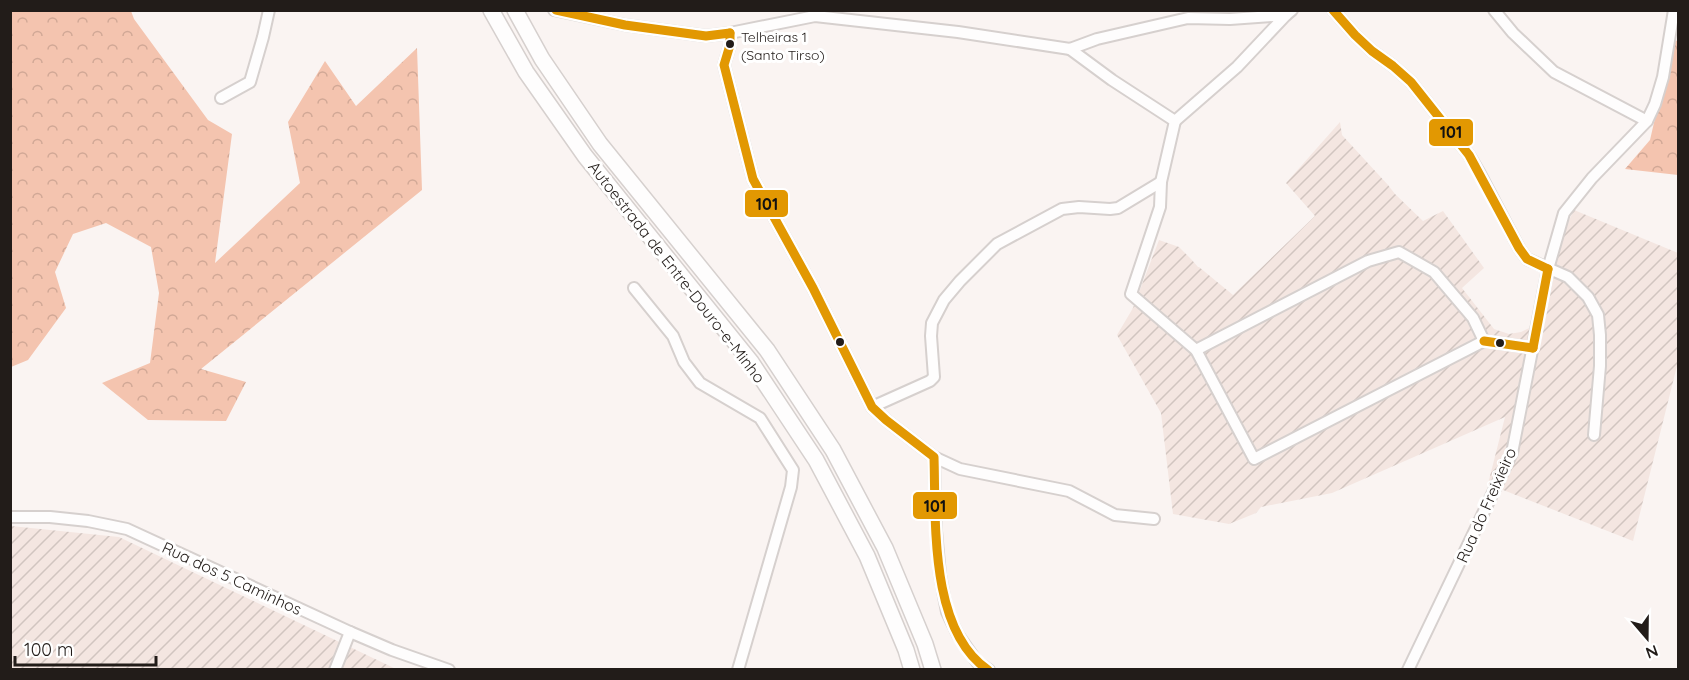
<svg xmlns="http://www.w3.org/2000/svg" width="1689" height="680" font-family="Quicksand,sans-serif">
<style>
.industrial{fill:url(#industrial-furrows)}
.forest{fill:url(#forest-crowns)}
.lines{fill:none;stroke-linecap:round;stroke-linejoin:round}
.minor-casing{stroke:#d6d0ce;stroke-width:14}
.highway-casing{stroke:#d6d0ce;stroke-width:18}
.minor{stroke:#fefdfd;stroke-width:10}
.highway{stroke:#fefdfd;stroke-width:15}
.bus-1-casing{stroke:#fff;stroke-width:14}
.bus-1{stroke:#e29802;stroke-width:9}
.bus-dot{fill:#221c19;stroke:#fff;stroke-width:2}
.labels{text-anchor:middle;stroke-width:6;stroke-linejoin:round;paint-order:stroke}
.bus-label{font-size:14px;fill:#221c19;stroke:#fff;text-anchor:start}
.street-label{font-size:16px;fill:#221c19;stroke:#fff}
.line-badge{stroke:#fff;stroke-width:2}
.pale-badge-label{font-size:16px;text-anchor:middle;font-weight:bold;fill:#111}
</style>
<defs>
<pattern id="industrial-furrows" width="10" height="10" patternUnits="userSpaceOnUse" patternTransform="scale(1.5)"><rect width="10" height="10" fill="#f4e6e1"/><path d="M-1 1l2-2M0 10L10 0M9 11l2-2" fill="none" stroke="#d1c5c0"/></pattern>
<pattern id="forest-crowns" width="20" height="18" patternUnits="userSpaceOnUse" patternTransform="scale(1.5)"><rect width="20" height="18" fill="#f4c4af"/><path d="M2 6a3 3 0 1 1 6 0M12 15a3 3 0 1 1 6 0" fill="none" stroke="#d1a896"/></pattern>
</defs>
<rect width="100%" height="100%" fill="#faf4f2"/>
<g class="industrial">
<polygon points="1340,122 1342,135 1388,185 1395,194 1423,221 1443,211 1484,268 1462,288 1494,329 1509,334 1521,332 1542,322 1554,264 1562,235 1574,210 1678,253 1678,362 1633,541 1488,484 1505,417 1332,493 1261,507 1256,513 1229,524 1173,514 1161,413 1117,335 1133,308 1159,240 1179,247 1191,259 1198,267 1199,267 1233,295 1315,216 1286,183"/>
<polygon points="11,526 119,537 396,669 11,670"/>
</g>
<g class="forest">
<polygon points="11,10 131,11 134,19 208,120 232,134 215,263 300,183 288,122 325,61 356,106 417,48 422,190 201,369 246,382 226,421 148,420 102,383 150,363 159,293 151,247 106,223 73,234 55,272 66,308 28,360 11,367"/>
<polygon points="1673,40 1678,41 1678,175 1625,169 1650,140"/>
</g>
<g class="lines">
<g class="minor-casing">
<g id="minor">
<polyline points="554,10 625,25 706,36 730,33 815,16 958,32 1070,49 1097,39 1188,18 1230,19 1286,15 1292,10"/>
<polyline points="1333,10 1355,35 1372,51 1393,66 1411,82 1469,155 1479,172 1519,248 1527,259 1568,277 1588,297 1598,315 1600,335 1600,366 1594,435"/>
<polyline points="1494,10 1513,33 1554,72 1647,121"/>
<polyline points="730,33 730,45 724,65 753,179 813,288 872,407 886,420 934,457 936,531 940,575 947,612 958,635 977,662 989,670"/>
<polyline points="1070,49 1112,80 1175,121 1237,67 1286,15"/>
<polyline points="221,98 250,82 263,37 269,10"/>
<polyline points="1175,121 1161,182 1160,207 1131,294 1196,350 1254,459 1484,341 1533,348"/>
<polyline points="634,288 673,336 684,362 700,383 760,418 793,470 791,487 738,670"/>
<polyline points="1196,350 1368,261 1399,252 1434,272 1473,318 1484,341"/>
<polyline points="872,407 930,381 934,377 931,336 932,323 944,300 960,281 997,244 1062,209 1079,207 1110,209 1118,208 1161,182"/>
<polyline points="934,457 960,469 1069,491 1115,515 1154,519"/>
<polyline points="10,517 50,517 88,521 127,529 350,632 392,650 449,670"/>
<polyline points="335,670 350,632"/>
<polyline points="1408,670 1512,453 1548,269 1564,213 1592,178 1647,121 1655,104 1663,77 1674,10"/>
</g>
</g>
<g class="highway-casing">
<g id="highway">
<polyline points="491,10 526,72 585,156 751,362 816,460 867,556 906,650 912,670"/>
<polyline points="515,10 542,59 600,144 767,350 833,450 885,548 925,644 933,670"/>
</g>
</g>
<use href="#minor" class="minor"/>
<use href="#highway" class="highway"/>
<g class="bus-1-casing">
<g id="bus-1">
<polyline points="556,10 625,25 706,36 730,33"/>
<polyline points="1333,10 1355,35 1372,51 1393,66 1411,82 1469,155 1519,248 1527,259 1548,269"/>
<path d="M730 33V45L724 65 753 179 813 288 872 407 886 420 934 457C936 521 929 630 988 670"/>
<polyline points="1484,341 1533,348"/>
<polyline points="1533,348 1548,269"/>
</g>
</g>
<use href="#bus-1" class="bus-1"/>
</g>
<g class="bus-dot">
<circle cx="730" cy="44" r="5"/>
<circle cx="840" cy="342" r="5"/>
<circle cx="1500" cy="343" r="5"/>
</g>
<g class="labels">
<g class="bus-label">
<text x="741" y="42">Telheiras 1<tspan x="741" dy="18">(Santo Tirso)</tspan></text>
</g>
<g class="street-label">
<text transform="translate(677 272) rotate(52)" y="6">Autoestrada de Entre-Douro-e-Minho</text>
<text transform="translate(1486 505) rotate(-66)" y="6">Rua do Freixieiro</text>
<text transform="translate(232 578) rotate(25)" y="6">Rua dos 5 Caminhos</text>
</g>
</g>
<g class="line-badge">
<rect x="1428" y="118" width="46" height="29" rx="6" fill="#e29802"/>
<rect x="744" y="189" width="45" height="29" rx="6" fill="#e29802"/>
<rect x="912" y="491" width="46" height="29" rx="6" fill="#e29802"/>
</g>
<g class="pale-badge-label">
<text x="1451" y="138">101</text>
<text x="767" y="210">101</text>
<text x="935" y="512">101</text>
</g>
<rect width="1689" height="680" fill="none" stroke="#221c19" stroke-width="24"/>
<g transform="translate(1647 638) rotate(160)" stroke="#ffffff" stroke-width="4.5" paint-order="stroke">
<path d="M0-4.5L10 22L0 15L-10 22Z" fill="#221c19"/>
<text y="-9" font-size="16" font-weight="bold" text-anchor="middle" fill="#221c19">N</text>
</g>
<path d="M15 656v9h141v-9" fill="none" stroke="#221c19" stroke-width="3"/>
<text x="24" y="656" font-size="18" fill="#221c19" stroke="#ffffff" stroke-width="4.5" paint-order="stroke">100 m</text>
</svg>
